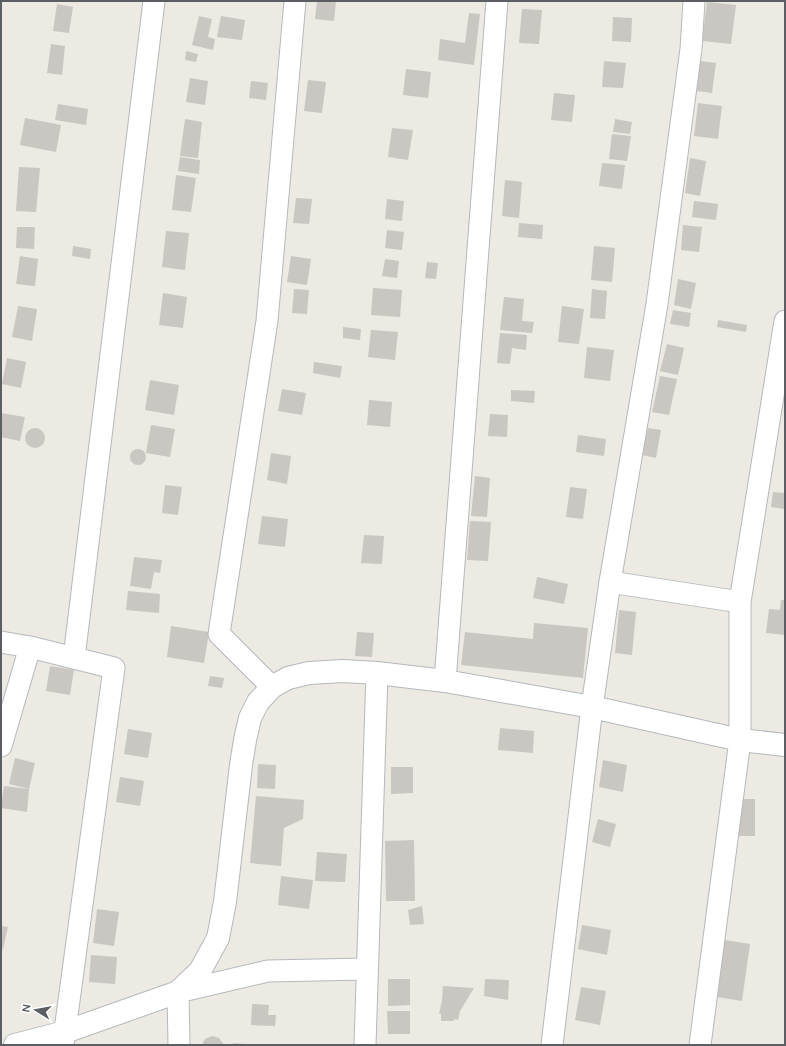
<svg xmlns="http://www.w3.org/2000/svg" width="786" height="1046" font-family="Ubuntu,sans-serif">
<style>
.building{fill:#cac6c2}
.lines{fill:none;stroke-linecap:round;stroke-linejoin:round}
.minor-casing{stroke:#b5b8bc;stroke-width:23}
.tertiary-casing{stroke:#b5b8bc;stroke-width:24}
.minor{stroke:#fff;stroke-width:21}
.tertiary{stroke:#fff;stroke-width:22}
</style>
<rect width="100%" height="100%" fill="#eceae2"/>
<g class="building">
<polygon points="317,1 336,1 334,21 315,19"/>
<polygon points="707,2 736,5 731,44 702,41"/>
<polygon points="57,4 73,7 69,33 53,31"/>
<polygon points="522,9 542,10 539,44 519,43"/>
<polygon points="469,13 480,14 474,65 438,60 440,39 465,43"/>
<polygon points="199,16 212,19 208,37 215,39 213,50 192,45"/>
<polygon points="221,16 245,20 242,40 217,37"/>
<polygon points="613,17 632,18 631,42 612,41"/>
<polygon points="51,44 65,46 62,75 47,73"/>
<polygon points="186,51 198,54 196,62 185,60"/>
<polygon points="604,61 626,63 623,88 602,87"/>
<polygon points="700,61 716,63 712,93 697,91"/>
<polygon points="406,69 431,72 428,98 403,95"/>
<polygon points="190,78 208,81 205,105 186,102"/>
<polygon points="308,80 326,82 322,113 304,111"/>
<polygon points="251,81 268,83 266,100 249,98"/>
<polygon points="554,93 575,95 572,122 551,120"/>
<polygon points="698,103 722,106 718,139 694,136"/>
<polygon points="58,104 88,109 86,125 55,120"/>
<polygon points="25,118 61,125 56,152 20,145"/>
<polygon points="185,119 202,122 198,158 180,156"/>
<polygon points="615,119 632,122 630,134 613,132"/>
<polygon points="392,128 413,130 408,160 388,157"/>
<polygon points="612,134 631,136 627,161 609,159"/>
<polygon points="180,157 200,160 199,174 178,171"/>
<polygon points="690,158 706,161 700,196 685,193"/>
<polygon points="602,163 625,165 622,189 599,186"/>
<polygon points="19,167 40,168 36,212 16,211"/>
<polygon points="176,175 196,178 191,212 172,210"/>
<polygon points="505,180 522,182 519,218 502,216"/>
<polygon points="296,198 312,199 309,224 293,223"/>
<polygon points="387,199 404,201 402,221 385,219"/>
<polygon points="694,201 718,204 716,220 692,217"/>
<polygon points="519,223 543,225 542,239 518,237"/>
<polygon points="683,225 702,227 699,252 681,250"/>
<polygon points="17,227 35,227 34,249 16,248"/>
<polygon points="387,230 404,232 402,250 385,248"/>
<polygon points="166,231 189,233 185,270 162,267"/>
<polygon points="73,246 91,249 90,259 72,256"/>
<polygon points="594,246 615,248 612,282 591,280"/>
<polygon points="20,256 38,259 35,286 16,284"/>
<polygon points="291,256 311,259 307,285 287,282"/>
<polygon points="385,259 399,261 397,278 382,276"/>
<polygon points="427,262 438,263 436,279 425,278"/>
<polygon points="678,279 696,283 691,309 674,305"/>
<polygon points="373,288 402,290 400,317 371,315"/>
<polygon points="294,289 309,290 307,314 292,313"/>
<polygon points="592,289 607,291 605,319 590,318"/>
<polygon points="163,293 187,297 183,328 159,325"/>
<polygon points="504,297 524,299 522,321 534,322 532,333 500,330"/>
<polygon points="18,306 37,309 32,341 12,337"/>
<polygon points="562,306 584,309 579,344 558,342"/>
<polygon points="673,310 691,313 689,327 670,324"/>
<polygon points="718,320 747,325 746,332 717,327"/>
<polygon points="343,327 361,329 360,340 343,338"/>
<polygon points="371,330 398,332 395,360 368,357"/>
<polygon points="500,333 527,335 526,350 512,348 510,364 497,363"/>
<polygon points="667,344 684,348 678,375 660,371"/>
<polygon points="587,347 614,350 610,381 584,378"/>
<polygon points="7,358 26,362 21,388 2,384"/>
<polygon points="314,362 342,366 340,378 313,373"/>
<polygon points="660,376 677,379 669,415 652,412"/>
<polygon points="150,380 179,385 174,415 145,410"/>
<polygon points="282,389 306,393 302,415 278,411"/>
<polygon points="511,390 535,391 534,403 511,401"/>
<polygon points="369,400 392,402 390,427 367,425"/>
<polygon points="1,413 25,417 20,441 1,437"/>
<polygon points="490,414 508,415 507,437 488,436"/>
<polygon points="151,425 175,429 170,457 146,453"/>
<polygon points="648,428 661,430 656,458 642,455"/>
<circle cx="35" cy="438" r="10"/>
<polygon points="578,435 606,439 604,456 576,452"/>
<circle cx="138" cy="457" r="8"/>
<polygon points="271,453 291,456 287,484 267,480"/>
<polygon points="475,476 490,478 487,517 471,516"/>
<polygon points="165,485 182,487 178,515 162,513"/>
<polygon points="570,487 587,489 583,519 566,517"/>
<polygon points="773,492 785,493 785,509 771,507"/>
<polygon points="262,516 288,519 285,547 258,544"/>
<polygon points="470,521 491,522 488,561 467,560"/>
<polygon points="364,535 384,536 382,564 361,563"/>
<polygon points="134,557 162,560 160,573 154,572 151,589 130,586"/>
<polygon points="537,577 568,584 564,604 533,598"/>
<polygon points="128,591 160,594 159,613 126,610"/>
<polygon points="781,600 785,600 785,635 766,633 769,609 780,610"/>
<polygon points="619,610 636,612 632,655 615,653"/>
<polygon points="534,623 588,628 583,678 461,665 465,632 533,639"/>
<polygon points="171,626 209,632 204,663 167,657"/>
<polygon points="357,632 374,633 372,657 355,656"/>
<polygon points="50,666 74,670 70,695 46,691"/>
<polygon points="210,676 224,678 222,688 208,686"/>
<polygon points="500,728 534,731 533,753 498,750"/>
<polygon points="128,729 152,733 148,758 124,754"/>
<polygon points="15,758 35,763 29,789 27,812 1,808 4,786 29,789 9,784"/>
<polygon points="603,760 627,765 623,792 599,787"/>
<polygon points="258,764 276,765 275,789 257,788"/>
<polygon points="391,767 413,767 413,793 391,794"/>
<polygon points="120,777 144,781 140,806 116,802"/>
<polygon points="256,796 304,800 303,819 284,828 281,866 250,863"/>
<polygon points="738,799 755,799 755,836 737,836"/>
<polygon points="598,819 616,824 610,847 592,842"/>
<polygon points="414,840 415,901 386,901 385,841"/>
<polygon points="317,852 347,854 345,882 315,881"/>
<polygon points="281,876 313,880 309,909 278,905"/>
<polygon points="422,906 424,924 410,925 408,910"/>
<polygon points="97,909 119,912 114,946 93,943"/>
<polygon points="582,925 611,930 607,955 578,949"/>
<polygon points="1,926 8,927 3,949 1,949"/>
<polygon points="725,940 750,944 742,1001 717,997"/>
<polygon points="91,955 117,957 115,984 89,982"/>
<polygon points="388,979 410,979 410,1005 388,1006"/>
<polygon points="485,979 509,980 508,1000 484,996"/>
<polygon points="443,986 474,988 460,1011 458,1020 455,1019 453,1021 441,1021 441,1014 439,1014 442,1000"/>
<polygon points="581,987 606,991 600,1025 575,1020"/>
<polygon points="252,1004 269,1005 268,1015 276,1015 275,1026 251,1025"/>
<polygon points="387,1011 410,1011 410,1034 388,1034"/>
<polygon points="212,1036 219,1038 224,1045 202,1045 205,1039"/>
<polygon points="233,1043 244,1044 244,1045 233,1045"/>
</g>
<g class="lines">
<g class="minor-casing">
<g id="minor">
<polyline points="610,582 740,602"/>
<polyline points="1,642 30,647 114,668 63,1045"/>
<polyline points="74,658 154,1"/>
<polyline points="445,681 497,1"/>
<polyline points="272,687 219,634 267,321 295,1"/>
<polyline points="1,746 30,647"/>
<polyline points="179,1045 178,992 268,971 367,969"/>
<polyline points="365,1045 377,673"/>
<polyline points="552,1045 592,707 610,582 657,304 691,49 694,1"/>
<polyline points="700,1045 740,740 740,602 785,321"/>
</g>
</g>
<g class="tertiary-casing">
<polyline id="tertiary" points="15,1045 65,1032 178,992 200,971 218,938 225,902 241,765 245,740 250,718 258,702 272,687 288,678 309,673 343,671 377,673 445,681 592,707 740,740 785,745"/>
</g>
<use href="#minor" class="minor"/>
<use href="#tertiary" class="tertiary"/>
</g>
<rect width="786" height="1046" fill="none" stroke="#5b5e62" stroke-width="4"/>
<g transform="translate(36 1010) rotate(281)" stroke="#ffffff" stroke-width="3" paint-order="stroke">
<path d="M0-3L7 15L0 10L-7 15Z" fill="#5b5e62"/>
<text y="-6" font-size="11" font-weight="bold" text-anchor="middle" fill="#5b5e62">N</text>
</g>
</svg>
